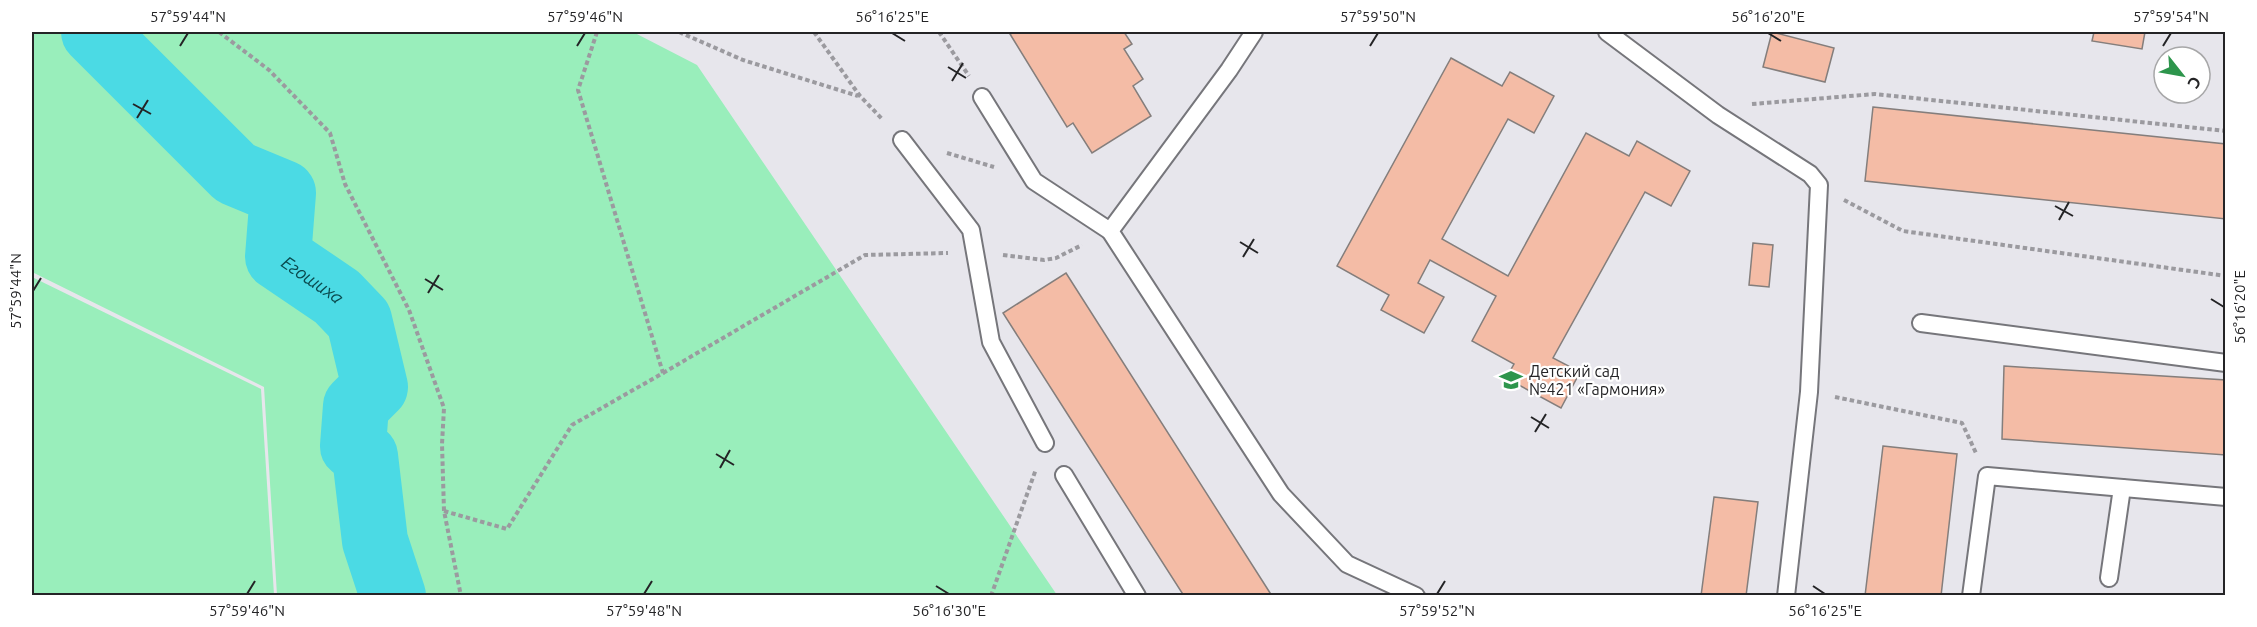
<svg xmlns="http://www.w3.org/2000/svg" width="2257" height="627" font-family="Ubuntu,sans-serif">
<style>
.green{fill:#9eb}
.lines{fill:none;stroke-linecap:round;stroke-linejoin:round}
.river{stroke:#4bdae4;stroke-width:66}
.building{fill:#f4bca6;stroke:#847e7c;stroke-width:1.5}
.service-casing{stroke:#76767b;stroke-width:20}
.path{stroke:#9b9a9f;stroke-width:4;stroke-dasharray:4.5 3;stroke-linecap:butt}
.service{stroke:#fff;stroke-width:16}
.ticks{fill:none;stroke:#242426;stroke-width:2}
.labels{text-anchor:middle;stroke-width:4.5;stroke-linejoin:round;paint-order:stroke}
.poi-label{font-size:16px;fill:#242426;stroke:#fff;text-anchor:start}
.water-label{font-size:18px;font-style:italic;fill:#0a4a4e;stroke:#fff}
.neatline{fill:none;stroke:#242426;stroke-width:2}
.ticks-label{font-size:15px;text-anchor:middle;fill:#242426}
</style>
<rect width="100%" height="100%" fill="#e7e6ec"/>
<g class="green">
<polygon points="32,32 633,32 697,65 1057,595 277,595 264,387 32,272"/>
<polygon points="32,277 261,389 274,595 32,595"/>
</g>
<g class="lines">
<path class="river" id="s1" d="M94 32 235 173 283 193 278 257 337 297 359 320 375 387 356 406 353 446 365 456 375 541 393 596"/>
</g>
<g class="building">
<polygon points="1015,32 1124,32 1132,44 1124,49 1143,79 1133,86 1151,116 1092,153 1073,123 1067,127 1010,34"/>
<polygon points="1772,32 1834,48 1825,82 1763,67"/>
<polygon points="2094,32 2145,32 2142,49 2092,41"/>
<polygon points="1451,58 1502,86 1510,72 1554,96 1534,133 1508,119 1442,239 1508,276 1586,133 1629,156 1637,141 1690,171 1671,206 1645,192 1553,358 1580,372 1561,408 1506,378 1514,364 1472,341 1496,296 1430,260 1418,283 1444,297 1424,333 1381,310 1389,295 1337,266"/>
<polygon points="1873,107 2226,144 2226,219 1865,181"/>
<polygon points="1753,243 1773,245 1769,287 1749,285"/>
<polygon points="1066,273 1272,596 1184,596 1070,418 1003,313"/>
<polygon points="2004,366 2226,380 2226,455 2002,439"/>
<polygon points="1883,446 1957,454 1941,596 1865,596"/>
<polygon points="1714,497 1758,502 1746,596 1701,596"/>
</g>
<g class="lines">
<g class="service-casing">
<g id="service">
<polyline points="1254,32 1229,70 1110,231 1281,494 1347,564 1416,596"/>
<polyline points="1607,32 1718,115 1810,174 1819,185 1809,392 1786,596"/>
<polyline points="982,97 1034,181 1110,231"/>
<polyline points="902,140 971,230 991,342 1045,443"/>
<polyline points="1921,323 2226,363"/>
<polyline points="1064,475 1137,596"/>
<polyline points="2109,578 2122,488"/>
<polyline points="1971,596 1987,476 2226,497"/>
</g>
</g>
<g class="path">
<polyline points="219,32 269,70 330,133 345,184 409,310 444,408 442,444 444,511 461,596"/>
<polyline points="679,32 743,60 858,96"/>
<polyline points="814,32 860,96 883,120"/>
<polyline points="939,32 969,76"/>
<polyline points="1752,104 1875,94 2226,131"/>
<polyline points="947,153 994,167"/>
<polyline points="1844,200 1903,231 2226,276"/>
<polyline points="1003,255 1044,260 1056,258 1082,245"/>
<polyline points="663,373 865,255 948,253"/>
<polyline points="1835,397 1962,423 1976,453"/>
<polyline points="444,511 507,529 572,425 663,373 578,90 597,32"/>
<polyline points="991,596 1036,469"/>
</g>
<use href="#service" class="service"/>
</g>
<path class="ticks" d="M892 33 905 41M1768 33 1781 41M180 46 188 33M577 46 585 33M1370 46 1378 33M2163 46 2171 33M948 67 966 78M952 81 963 63M133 104 151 114M137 118 148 100M2055 206 2073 216M2059 220 2069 202M1240 242 1258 253M1243 257 1254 239M425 279 443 290M33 291 41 278M428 293 439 275M2211 299 2224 307M1531 417 1549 428M1535 432 1546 414M716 454 734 465M720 468 730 450M936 586 949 594M1813 586 1825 594M247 594 255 581M644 594 652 581M1437 594 1445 581"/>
<defs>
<g id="school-bare" transform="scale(1.8)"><path d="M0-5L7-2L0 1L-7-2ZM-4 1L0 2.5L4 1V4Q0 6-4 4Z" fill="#2d954c" stroke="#fff" stroke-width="2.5" paint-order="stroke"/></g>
</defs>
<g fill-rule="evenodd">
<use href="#school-bare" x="1511" y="380"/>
</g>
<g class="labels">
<g class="poi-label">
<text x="1529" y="377">Детский сад<tspan x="1529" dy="18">№421 «Гармония»</tspan></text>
</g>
<g class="water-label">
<text dy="6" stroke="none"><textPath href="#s1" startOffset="357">Егошиха</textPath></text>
</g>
</g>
<rect width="2257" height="627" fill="none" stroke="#ffffff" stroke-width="66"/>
<g transform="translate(2182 75) rotate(121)"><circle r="28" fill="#ffffff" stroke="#a7a7a8" stroke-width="1.5"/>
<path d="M0-4.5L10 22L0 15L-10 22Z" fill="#2d954c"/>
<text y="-9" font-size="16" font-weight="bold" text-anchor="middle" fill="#242426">С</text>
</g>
<rect x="33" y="33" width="2191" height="561" class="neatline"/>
<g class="ticks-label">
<text x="188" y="22">57°59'44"N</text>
<text x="585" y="22">57°59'46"N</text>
<text x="892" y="22">56°16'25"E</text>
<text x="1378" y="22">57°59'50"N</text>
<text x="1768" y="22">56°16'20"E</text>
<text x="2171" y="22">57°59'54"N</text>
<text transform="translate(16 291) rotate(-90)" y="5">57°59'44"N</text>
<text transform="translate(2240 307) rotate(-90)" y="5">56°16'20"E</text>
<text x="247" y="616">57°59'46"N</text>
<text x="644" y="616">57°59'48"N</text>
<text x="949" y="616">56°16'30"E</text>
<text x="1437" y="616">57°59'52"N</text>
<text x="1825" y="616">56°16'25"E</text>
</g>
</svg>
